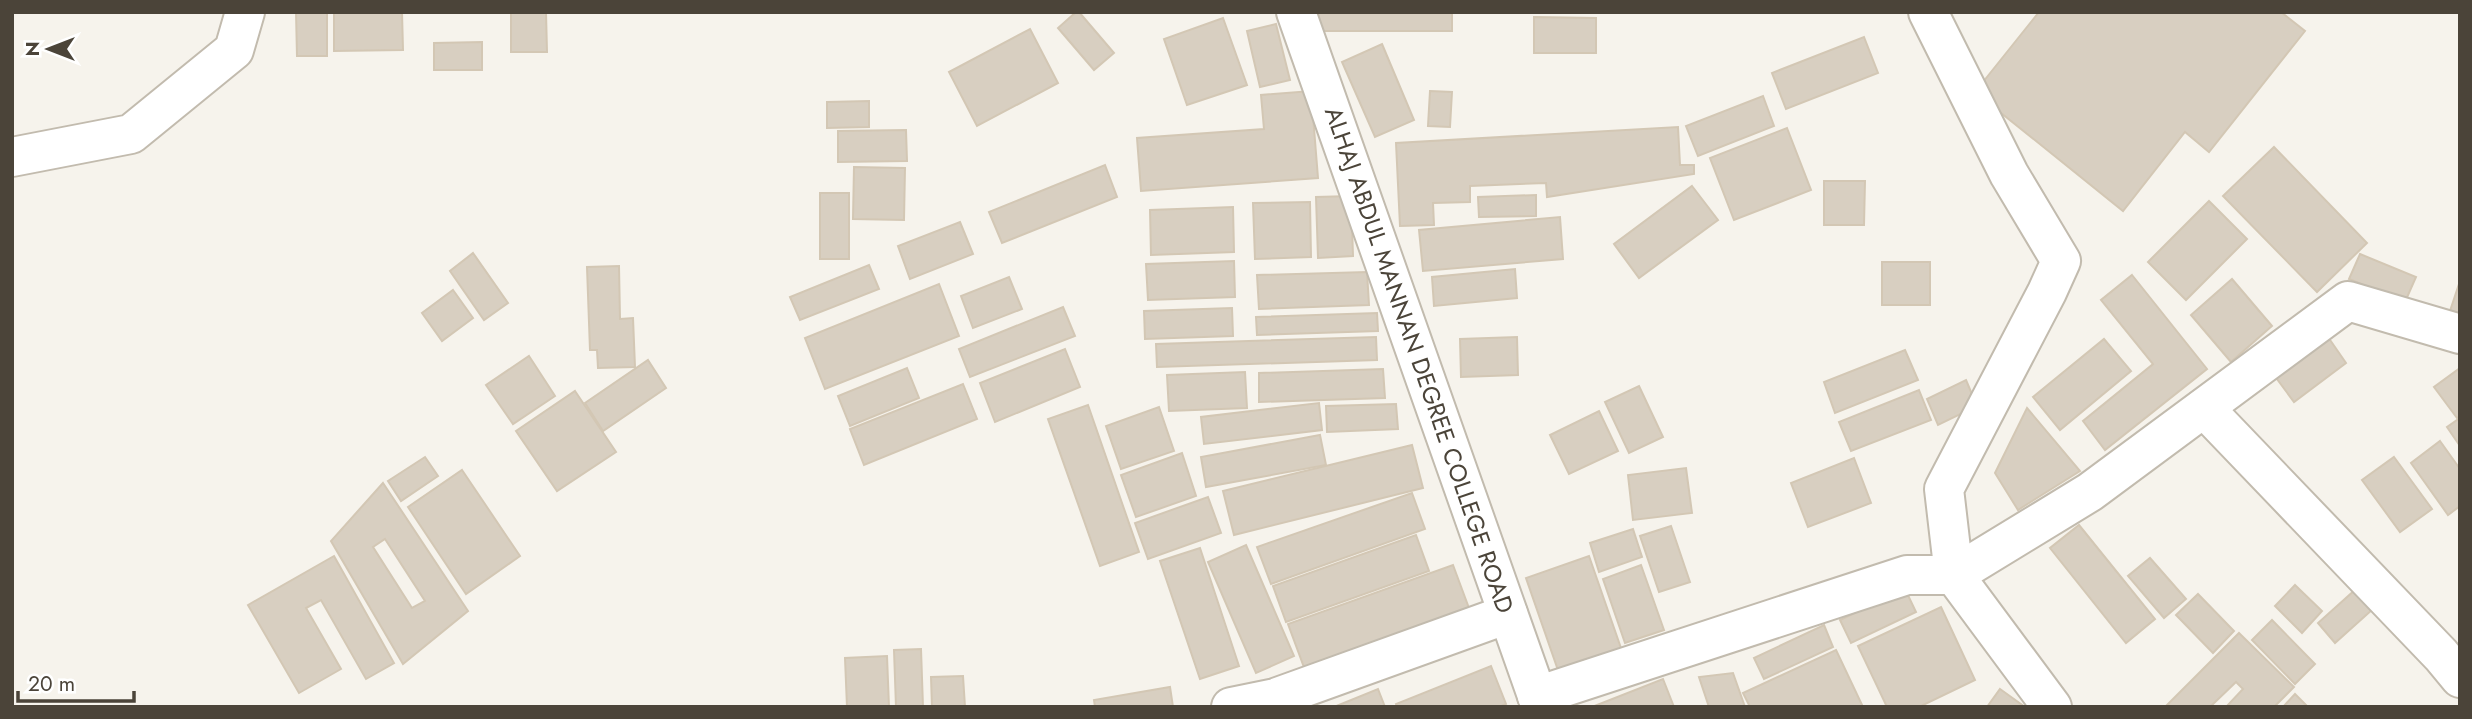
<svg xmlns="http://www.w3.org/2000/svg" width="2472" height="719" font-family="Jost,sans-serif">
<style>
.building{fill:#d8cfc1;stroke:#d3c7b4;stroke-width:2;fill-rule:evenodd}
.lines{fill:none;stroke-linecap:round;stroke-linejoin:round}
.minor-casing{stroke:#c2bbae;stroke-width:42}
.minor{stroke:#fff;stroke-width:38}
.labels{text-anchor:middle;stroke-width:5;stroke-linejoin:round;paint-order:stroke}
.street-label{font-size:24px;fill:#4b4439;stroke:#fff}
</style>
<rect width="100%" height="100%" fill="#f6f3ec"/>
<g class="building">
<polygon points="296,12 327,12 327,56 297,56"/>
<polygon points="334,12 402,12 403,50 334,51"/>
<polygon points="511,12 546,12 547,52 511,52"/>
<polygon points="1076,12 1079,12 1114,53 1094,70 1058,28"/>
<rect x="1318" y="12" width="134" height="19"/>
<polygon points="2039,12 2281,12 2305,31 2209,152 2185,132 2123,211 1975,92"/>
<polygon points="1534,17 1596,18 1596,53 1534,53"/>
<polygon points="1223,18 1247,85 1187,105 1164,39"/>
<polygon points="1276,24 1290,80 1260,87 1247,31"/>
<polygon points="1030,29 1058,83 977,126 949,72"/>
<polygon points="1864,37 1878,73 1786,109 1772,73"/>
<polygon points="482,42 482,70 434,70 434,43"/>
<polygon points="1382,44 1414,120 1375,137 1342,62"/>
<polygon points="1311,91 1318,178 1141,191 1137,138 1264,129 1261,95"/>
<polygon points="1430,91 1452,92 1450,127 1428,126"/>
<polygon points="1763,96 1774,126 1698,156 1686,126"/>
<polygon points="869,101 869,127 827,128 827,102"/>
<polygon points="1678,127 1680,165 1694,165 1694,174 1547,197 1546,183 1470,186 1470,202 1433,203 1434,225 1400,226 1396,143"/>
<polygon points="1787,128 1811,190 1734,220 1710,158"/>
<polygon points="906,130 907,161 838,162 838,131"/>
<polygon points="2274,147 2367,243 2317,292 2223,196"/>
<polygon points="1105,165 1117,197 1002,243 989,212"/>
<polygon points="854,167 905,168 904,220 853,219"/>
<polygon points="1824,181 1865,181 1864,225 1824,225"/>
<polygon points="1692,186 1718,220 1639,278 1614,244"/>
<rect x="820" y="193" width="29" height="66"/>
<polygon points="1536,195 1536,216 1479,217 1478,197"/>
<polygon points="1351,196 1353,256 1318,258 1316,197"/>
<polygon points="2209,201 2247,239 2186,300 2148,262"/>
<polygon points="1310,202 1311,257 1255,259 1253,203"/>
<polygon points="1233,207 1234,252 1151,255 1150,210"/>
<polygon points="1560,217 1563,259 1423,271 1419,230"/>
<polygon points="960,222 973,254 910,279 898,246"/>
<polygon points="473,253 508,303 484,320 450,271"/>
<polygon points="2360,254 2416,277 2405,302 2349,279"/>
<polygon points="1234,261 1235,297 1148,300 1146,264"/>
<rect x="1882" y="262" width="48" height="43"/>
<polygon points="869,265 879,289 800,320 790,297"/>
<polygon points="619,266 620,319 633,318 635,367 598,368 597,350 590,350 587,267"/>
<polygon points="1515,269 1517,298 1434,306 1432,277"/>
<polygon points="1367,272 1369,305 1259,309 1257,275"/>
<polygon points="2132,275 2207,369 2105,450 2083,421 2153,364 2101,300"/>
<polygon points="1009,277 1022,309 973,328 961,296"/>
<polygon points="2232,279 2272,326 2231,362 2191,315"/>
<polygon points="939,284 959,336 825,389 805,338"/>
<polygon points="2459,284 2460,284 2460,325 2447,320"/>
<polygon points="453,290 473,318 442,341 422,313"/>
<polygon points="1063,307 1075,336 970,377 959,349"/>
<polygon points="1232,308 1233,336 1145,339 1144,311"/>
<polygon points="1377,313 1378,331 1257,335 1256,317"/>
<polygon points="1376,337 1377,360 1157,367 1156,344"/>
<polygon points="1517,337 1518,375 1461,377 1460,339"/>
<polygon points="2328,337 2346,363 2294,402 2274,375"/>
<polygon points="2104,339 2131,371 2060,430 2033,397"/>
<polygon points="1065,349 1080,387 995,422 980,383"/>
<polygon points="1905,350 1918,380 1835,413 1824,382"/>
<polygon points="529,356 555,396 513,424 486,385"/>
<polygon points="648,360 666,388 603,431 585,403"/>
<polygon points="907,368 919,398 850,426 838,396"/>
<polygon points="2460,368 2460,416 2457,418 2434,387"/>
<polygon points="1383,369 1385,398 1259,402 1259,373"/>
<polygon points="1245,372 1247,408 1169,411 1167,375"/>
<polygon points="1966,380 1977,406 1938,425 1927,399"/>
<polygon points="963,384 977,419 864,465 850,429"/>
<polygon points="1639,386 1663,437 1629,453 1605,402"/>
<polygon points="1919,390 1931,420 1851,451 1839,422"/>
<polygon points="575,391 616,452 557,491 516,431"/>
<polygon points="1319,403 1322,430 1204,444 1201,417"/>
<polygon points="1396,404 1398,429 1327,432 1326,406"/>
<polygon points="1088,405 1139,552 1100,566 1048,419"/>
<polygon points="1159,407 1174,451 1121,469 1106,426"/>
<polygon points="2027,408 2080,471 2018,510 1995,473"/>
<polygon points="1599,411 1618,451 1569,474 1550,435"/>
<polygon points="2460,418 2460,446 2447,427"/>
<polygon points="1320,435 1326,465 1206,487 1201,457"/>
<polygon points="2440,441 2460,469 2460,506 2448,515 2411,463"/>
<polygon points="1412,445 1423,488 1234,535 1223,491"/>
<polygon points="1182,453 1196,496 1136,517 1121,475"/>
<polygon points="425,457 438,476 401,501 388,481"/>
<polygon points="2394,457 2432,509 2400,532 2362,480"/>
<polygon points="1854,458 1871,503 1808,527 1791,483"/>
<polygon points="1686,468 1692,513 1633,520 1628,475"/>
<polygon points="462,470 520,556 466,594 408,507"/>
<path d="M383 483 468 611 403 664 331 541ZM385 539 425 601 412 608 373 547Z"/>
<polygon points="1412,493 1425,529 1271,584 1257,547"/>
<polygon points="1208,497 1221,533 1148,559 1135,523"/>
<polygon points="2079,525 2155,619 2126,643 2050,548"/>
<polygon points="1671,526 1690,582 1659,592 1640,536"/>
<polygon points="1633,529 1642,557 1599,572 1590,543"/>
<polygon points="1416,535 1429,571 1286,622 1273,586"/>
<polygon points="1246,545 1294,656 1256,673 1208,562"/>
<polygon points="1200,548 1239,666 1200,679 1160,561"/>
<polygon points="334,556 394,663 366,679 321,600 306,608 341,669 299,693 248,605"/>
<polygon points="1589,556 1623,654 1560,676 1526,578"/>
<polygon points="2150,558 2186,599 2164,618 2128,576"/>
<polygon points="1453,565 1470,611 1305,670 1288,624"/>
<polygon points="1641,565 1664,630 1625,643 1603,579"/>
<polygon points="2295,585 2322,611 2302,633 2275,606"/>
<polygon points="1905,589 1916,612 1851,643 1840,620"/>
<polygon points="2356,589 2373,609 2335,643 2318,623"/>
<polygon points="2198,594 2234,631 2213,653 2176,615"/>
<polygon points="1941,607 1975,680 1919,707 1887,707 1858,646"/>
<polygon points="2272,620 2315,664 2295,684 2252,640"/>
<polygon points="1824,625 1833,647 1764,679 1754,658"/>
<polygon points="2239,633 2294,687 2274,707 2226,707 2243,689 2236,682 2210,707 2165,707"/>
<polygon points="921,649 923,707 896,707 894,650"/>
<polygon points="1836,650 1863,707 1750,707 1743,693"/>
<polygon points="887,656 889,707 847,707 845,658"/>
<polygon points="1491,666 1506,704 1499,707 1397,707 1396,704"/>
<polygon points="1733,673 1745,707 1709,707 1699,677"/>
<polygon points="963,676 965,707 932,707 931,677"/>
<polygon points="1663,679 1674,707 1592,707"/>
<polygon points="1170,687 1173,707 1095,707 1094,700"/>
<polygon points="1378,689 1385,707 1334,707"/>
<polygon points="2000,689 2025,707 1987,707"/>
<polygon points="2295,694 2308,707 2283,707"/>
</g>
<g class="lines">
<g class="minor-casing">
<g id="minor">
<polyline points="1296,12 1541,707"/>
<polyline points="1928,12 2009,174 2061,261 2047,292 1944,489 1954,575 2052,707"/>
<polyline points="12,157 131,134 234,50 245,12"/>
<polyline points="2204,408 2441,655 2460,678"/>
<polyline points="1537,696 1907,575 1954,575 2090,492 2348,301 2460,334"/>
<polyline points="1231,707 1275,698 1508,614"/>
</g>
</g>
<use href="#minor" class="minor"/>
</g>
<g class="labels">
<g class="street-label">
<text transform="translate(1419 360) rotate(71)" y="8">ALHAJ ABDUL MANNAN DEGREE COLLEGE ROAD</text>
</g>
</g>
<rect width="2472" height="719" fill="none" stroke="#4b4439" stroke-width="28"/>
<g transform="translate(49 49) rotate(270)" stroke="#ffffff" stroke-width="5" paint-order="stroke">
<path d="M0-5L12 26L0 18L-12 26Z" fill="#4b4439"/>
<text y="-10" font-size="19" font-weight="bold" text-anchor="middle" fill="#4b4439">N</text>
</g>
<path d="M18 691v10h116v-10" fill="none" stroke="#4b4439" stroke-width="3.5"/>
<text x="28" y="691" font-size="21" fill="#4b4439" stroke="#ffffff" stroke-width="5" paint-order="stroke">20 m</text>
</svg>
